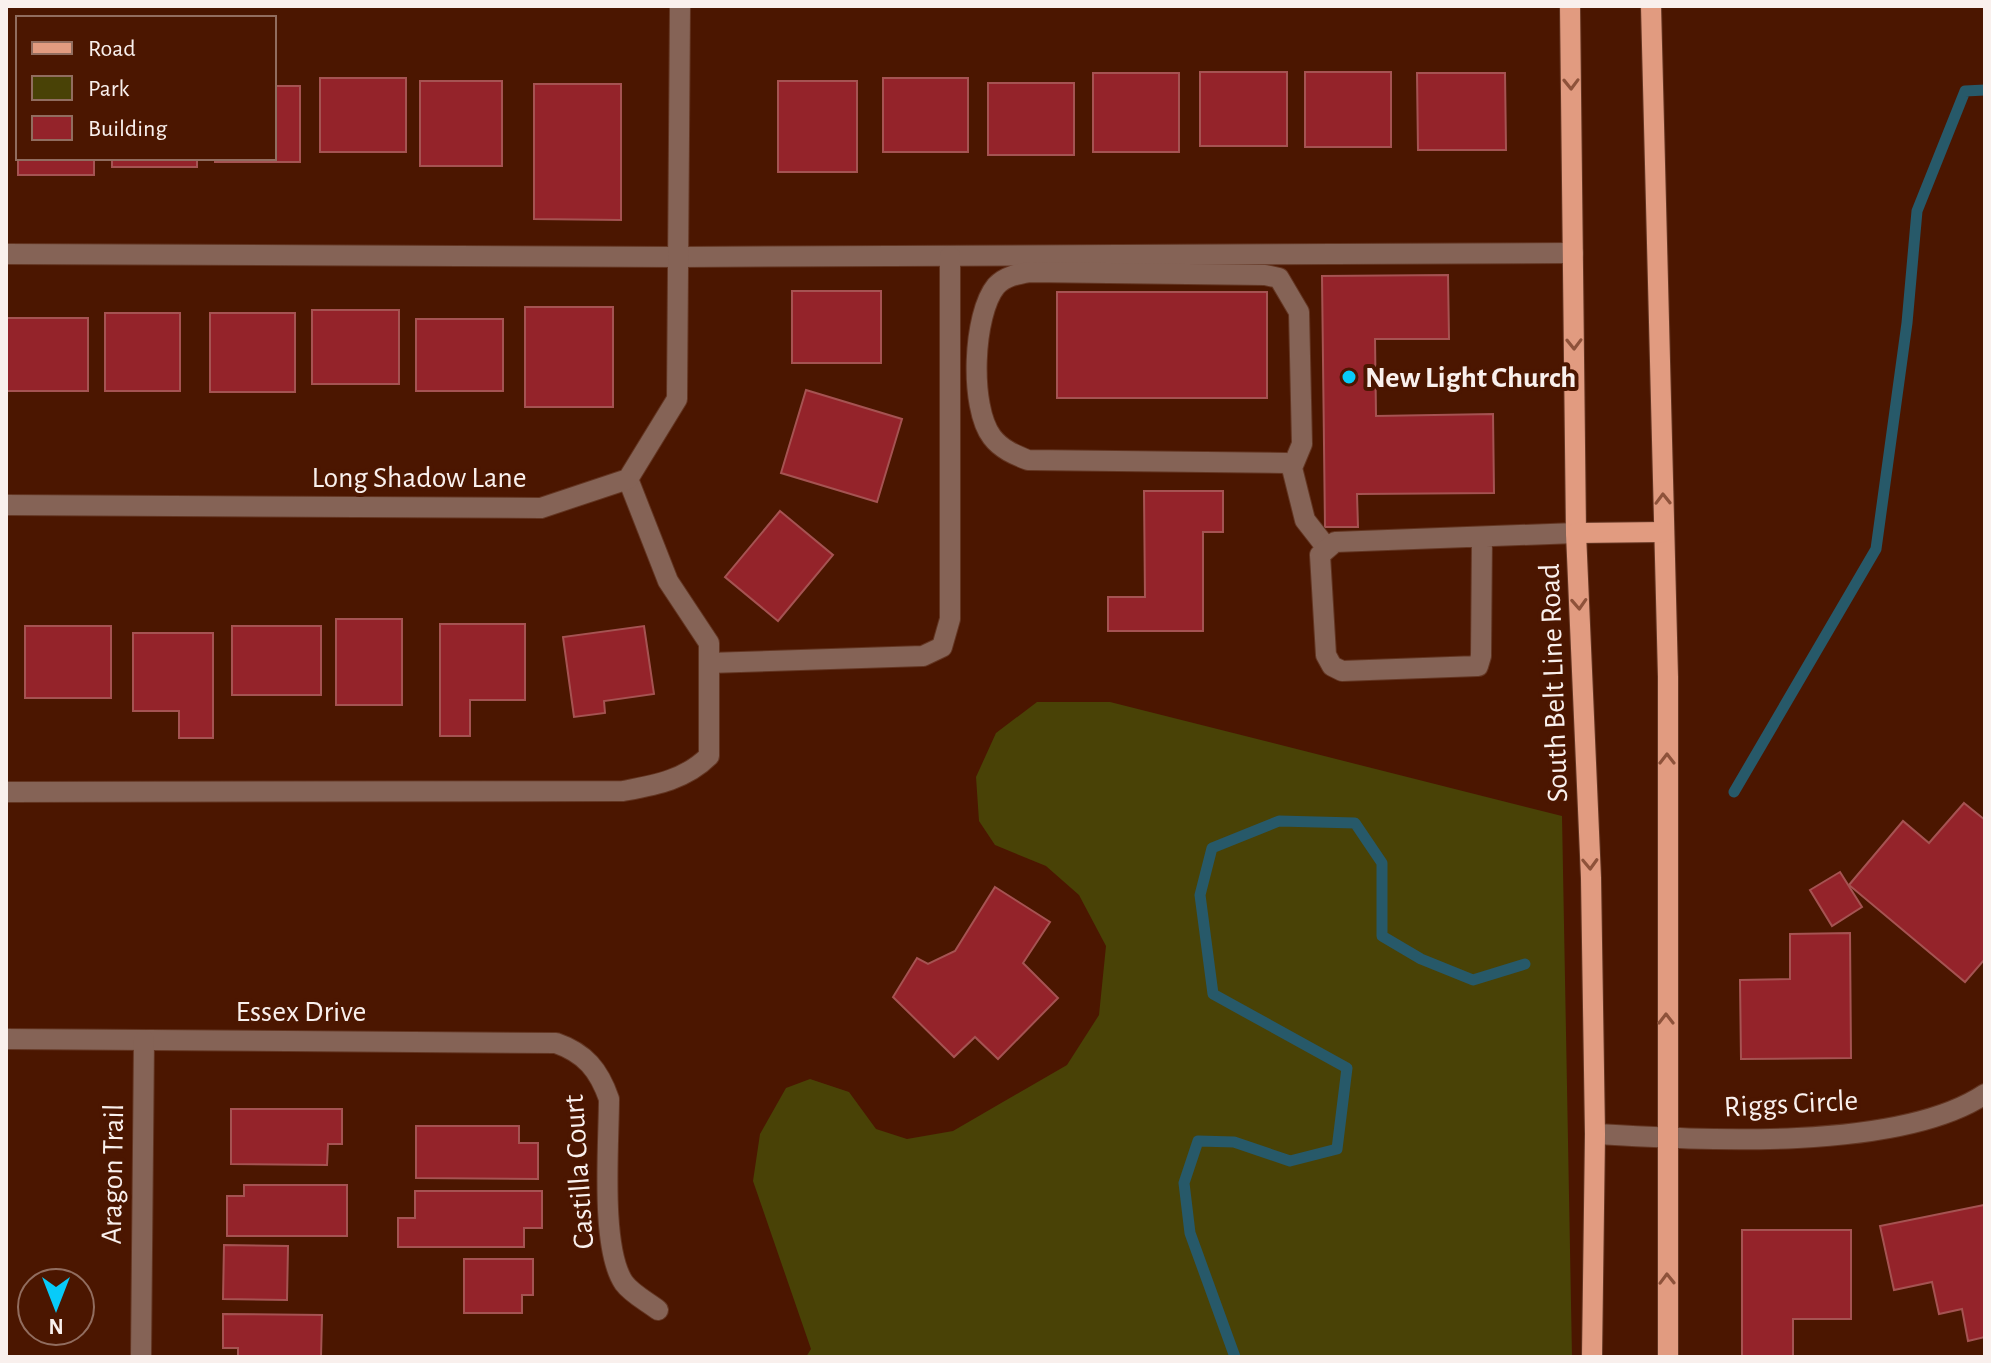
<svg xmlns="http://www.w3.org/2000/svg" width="1991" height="1363" font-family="'Alegreya Sans',sans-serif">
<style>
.green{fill:#494206}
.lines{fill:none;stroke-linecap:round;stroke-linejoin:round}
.stream{stroke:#275969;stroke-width:11}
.building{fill:#94232a;stroke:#a55352;stroke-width:2}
.service-casing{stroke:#633521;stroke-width:22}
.minor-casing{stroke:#633521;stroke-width:22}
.primary-casing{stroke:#633521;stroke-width:22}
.service{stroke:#856356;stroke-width:20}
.minor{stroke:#856356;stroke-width:20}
.primary{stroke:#e19b80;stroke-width:20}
.oneway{stroke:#8e523a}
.poi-dot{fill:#07cbf9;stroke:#4b1600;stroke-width:3}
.labels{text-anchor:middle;stroke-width:8;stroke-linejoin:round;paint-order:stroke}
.poi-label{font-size:30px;font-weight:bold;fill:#f9f0ed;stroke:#4b1600;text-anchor:start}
.street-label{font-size:30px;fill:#f9f0ed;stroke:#4b1600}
</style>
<rect width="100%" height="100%" fill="#4b1600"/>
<polygon class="green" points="1037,702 1110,702 1562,816 1572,1357 806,1357 811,1349 753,1181 760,1134 786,1088 810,1079 849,1092 876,1129 907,1139 953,1131 1067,1065 1099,1015 1106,946 1079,895 1046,866 995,845 979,821 976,777 996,733"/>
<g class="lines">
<g class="stream">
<polyline points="1734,792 1876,549 1907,323 1917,211 1965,91 1985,90"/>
<polyline points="1235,1357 1190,1233 1184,1183 1198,1141 1234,1142 1290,1161 1337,1149 1347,1068 1213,994 1200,895 1212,848 1279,821 1355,823 1382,863 1382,936 1421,959 1473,980 1525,964"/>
</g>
</g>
<g class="building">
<rect x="1200" y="72" width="87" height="74"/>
<rect x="1305" y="72" width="86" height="75"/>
<rect x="1093" y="73" width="86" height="79"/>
<polygon points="1417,73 1505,73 1506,150 1418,150"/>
<rect x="320" y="78" width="86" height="74"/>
<rect x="883" y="78" width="85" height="74"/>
<rect x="420" y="81" width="82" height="85"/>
<rect x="778" y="81" width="79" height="91"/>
<rect x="988" y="83" width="86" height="72"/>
<polygon points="534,84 621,84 621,220 534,219"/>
<polygon points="274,86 300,86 300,162 215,162 215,158 274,158"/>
<polygon points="18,107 18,158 94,158 94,175 18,175"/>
<rect x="112" y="158" width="85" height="9"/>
<polygon points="1448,275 1449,339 1375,339 1376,416 1493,414 1494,493 1357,494 1358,527 1325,527 1322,276"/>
<rect x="792" y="291" width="89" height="72"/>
<rect x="1057" y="292" width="210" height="106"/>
<rect x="525" y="307" width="88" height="100"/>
<rect x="312" y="310" width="87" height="74"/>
<rect x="105" y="313" width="75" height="78"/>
<rect x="210" y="313" width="85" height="79"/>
<rect x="6" y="318" width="82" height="73"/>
<rect x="416" y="319" width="87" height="72"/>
<polygon points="806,390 902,419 877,502 781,473"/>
<polygon points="1144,491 1223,491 1223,532 1203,532 1203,631 1108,631 1108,597 1145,597"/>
<polygon points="780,511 833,555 778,621 725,577"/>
<rect x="336" y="619" width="66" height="86"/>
<polygon points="440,624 525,624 525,700 470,700 470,736 440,736"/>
<rect x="25" y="626" width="86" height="72"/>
<rect x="232" y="626" width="89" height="69"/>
<polygon points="644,626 654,694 604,701 605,713 574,717 563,637"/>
<polygon points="133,633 213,633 213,738 179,738 179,711 133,711"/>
<polygon points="1964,803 1985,820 1985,959 1965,982 1849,885 1903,821 1929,843"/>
<polygon points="1840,872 1862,907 1832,926 1810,890"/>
<polygon points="995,887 1050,922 1023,963 1058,998 998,1059 975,1037 954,1057 893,997 917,958 928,964 955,951"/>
<polygon points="1850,933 1851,1058 1741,1059 1740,980 1790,979 1790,934"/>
<polygon points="231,1109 342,1109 342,1144 328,1144 327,1165 231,1164"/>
<polygon points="416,1126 519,1126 519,1143 538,1143 538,1179 416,1178"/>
<polygon points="244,1185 347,1185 347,1236 227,1236 227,1196 244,1196"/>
<polygon points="415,1191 542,1191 542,1228 524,1228 524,1247 398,1247 398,1218 415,1218"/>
<polygon points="1984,1205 1985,1337 1968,1341 1962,1309 1939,1314 1932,1282 1894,1290 1880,1226"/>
<polygon points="1742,1230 1851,1230 1851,1319 1793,1319 1793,1357 1742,1357"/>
<polygon points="224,1245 288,1246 287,1300 223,1299"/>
<polygon points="464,1259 533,1259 533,1295 522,1295 522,1313 464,1313"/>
<polygon points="223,1314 322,1315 321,1357 238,1357 238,1348 223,1348"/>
</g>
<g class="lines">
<g class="service-casing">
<g id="service">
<polyline points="6,254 678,257 1573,253"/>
<path d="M1292 468 1302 444 1299 312 1279 278 1265 275 1030 272C1018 274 1005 276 996 286 973 314 969 407 992 437 1001 449 1015 455 1028 460L1286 463 1292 468 1305 520 1326 547"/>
<polyline points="1482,537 1481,656 1478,666 1342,671 1332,666 1326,655 1320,555 1335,542 1576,533"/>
<polyline points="709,663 923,656 942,647 950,619 950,256"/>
<path d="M6 792 623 791C655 785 685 780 709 756V643L668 581 628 479"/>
</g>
</g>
<g class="minor-casing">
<g id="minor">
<polyline points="6,505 541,508 628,479 677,399 680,6"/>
<path d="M6 1039 556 1043C585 1053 599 1070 609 1099 609 1144 600 1248 624 1283 632 1294 648 1302 658 1310"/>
<path d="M1595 1134C1698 1140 1898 1152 1985 1094"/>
<polyline points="141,1357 144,1040"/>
</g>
</g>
<g class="primary-casing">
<g id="primary">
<polyline points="1570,6 1576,533 1591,878 1595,1134 1592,1357"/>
<polyline points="1651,6 1668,677 1668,1357"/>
<polyline points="1576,533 1664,532"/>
</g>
</g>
<use href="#service" class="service"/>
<use href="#minor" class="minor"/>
<use href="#primary" class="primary"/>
</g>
<defs><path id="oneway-chevron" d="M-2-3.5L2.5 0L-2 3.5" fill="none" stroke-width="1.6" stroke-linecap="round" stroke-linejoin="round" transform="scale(2)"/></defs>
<g class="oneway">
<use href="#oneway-chevron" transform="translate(1571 84) rotate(89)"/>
<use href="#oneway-chevron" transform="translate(1574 344) rotate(89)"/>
<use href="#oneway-chevron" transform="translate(1663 499) rotate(-91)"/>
<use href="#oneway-chevron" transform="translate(1579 604) rotate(87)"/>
<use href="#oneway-chevron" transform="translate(1667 759) rotate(-90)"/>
<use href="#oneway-chevron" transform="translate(1590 864) rotate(88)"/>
<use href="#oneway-chevron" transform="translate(1666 1019) rotate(-90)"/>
<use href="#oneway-chevron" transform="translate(1667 1279) rotate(-91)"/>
</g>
<circle class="poi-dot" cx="1349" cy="377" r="8"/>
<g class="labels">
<g class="poi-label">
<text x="1365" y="387">New Light Church</text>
</g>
<g class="street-label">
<text x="419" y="487">Long Shadow Lane</text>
<text transform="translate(1553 683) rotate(-92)" y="10">South Belt Line Road</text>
<text x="301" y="1021">Essex Drive</text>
<text transform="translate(1791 1103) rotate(-3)" y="10">Riggs Circle</text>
<text transform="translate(578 1172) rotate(-94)" y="10">Castilla Court</text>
<text transform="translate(112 1174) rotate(-89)" y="10">Aragon Trail</text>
</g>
</g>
<rect width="1991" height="1363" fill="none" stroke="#f9f0ed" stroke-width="16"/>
<rect x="16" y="16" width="260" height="144" fill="#4b1600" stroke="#916d5f" stroke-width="2"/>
<rect x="32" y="42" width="40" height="12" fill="#e19b80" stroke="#916d5f" stroke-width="2"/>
<text x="88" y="56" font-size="24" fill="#f9f0ed">Road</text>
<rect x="32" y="76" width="40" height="24" fill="#494206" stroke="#916d5f" stroke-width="2"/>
<text x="88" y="96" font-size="24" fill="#f9f0ed">Park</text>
<rect x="32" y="116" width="40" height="24" fill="#94232a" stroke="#916d5f" stroke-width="2"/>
<text x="88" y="136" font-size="24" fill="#f9f0ed">Building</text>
<g transform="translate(56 1307) rotate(180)"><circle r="38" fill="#4b1600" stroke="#916d5f" stroke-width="2"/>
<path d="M0-6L14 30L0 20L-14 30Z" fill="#07cbf9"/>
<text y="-12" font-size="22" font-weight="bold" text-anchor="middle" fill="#f9f0ed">N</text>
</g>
</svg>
